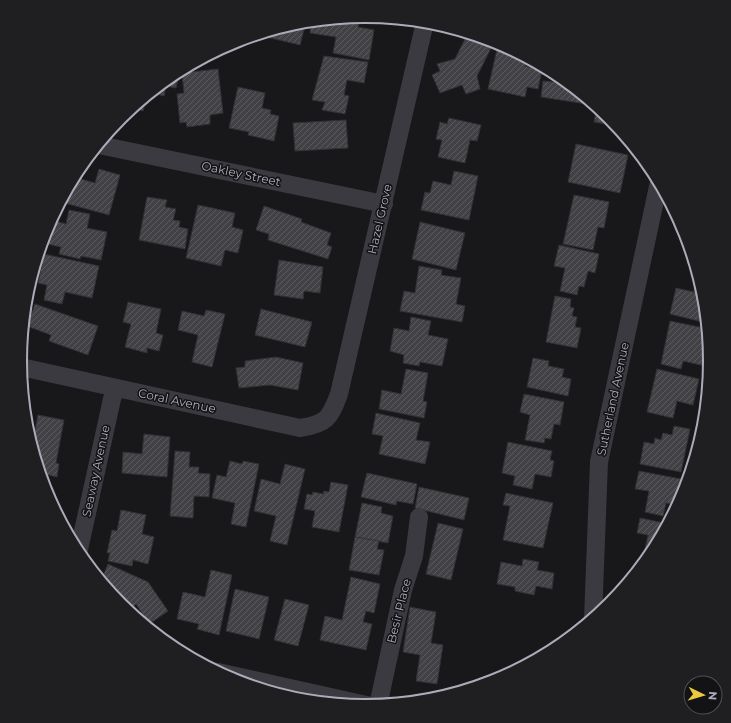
<svg xmlns="http://www.w3.org/2000/svg" width="731" height="723" font-family="Montserrat,sans-serif">
<style>
.building{fill:url(#building-hatch);stroke:#323135}
.lines{fill:none;stroke-linecap:round;stroke-linejoin:round}
.minor{stroke:#3a3a40;stroke-width:18}
.labels{text-anchor:middle;stroke-width:3;stroke-linejoin:round;paint-order:stroke}
.street-label{font-size:12px;fill:#aaacb9;stroke:#131214}
.rim{fill:none;stroke:#aaacb9;stroke-width:2}
</style>
<defs>
<pattern id="building-hatch" width="6" height="6" patternUnits="userSpaceOnUse"><rect width="6" height="6" fill="#424146"/><path d="M-1 1l2-2M0 6l6-6M5 7l2-2" fill="none" stroke="#5b5a5f"/></pattern>
</defs>
<rect width="100%" height="100%" fill="#181719"/>
<g class="building">
<polygon points="359,17 358,27 374,30 369,60 333,53 336,37 310,33 312,21"/>
<polygon points="306,22 300,45 258,35 298,23"/>
<polygon points="466,37 491,48 477,76 480,89 466,94 462,85 440,93 432,75 440,71 437,64 455,59"/>
<polygon points="497,49 519,54 527,58 525,66 542,70 538,89 527,87 525,97 488,89"/>
<polygon points="324,56 368,62 364,83 347,80 344,95 349,96 345,114 322,110 325,102 312,100"/>
<polygon points="218,69 223,113 210,115 210,124 187,127 186,122 180,123 177,94 184,93 182,73"/>
<polygon points="180,71 176,88 166,86 164,96 151,93"/>
<polygon points="556,73 593,103 593,105 541,97 543,81 554,82"/>
<polygon points="238,87 265,93 262,108 271,110 270,114 279,116 274,141 248,135 249,132 229,128"/>
<polygon points="147,96 143,111 132,108"/>
<polygon points="597,107 610,117 617,126 594,122"/>
<polygon points="449,118 481,125 477,141 470,140 465,163 438,157 442,140 436,139 440,122 447,124"/>
<polygon points="346,120 348,148 295,151 293,123"/>
<polygon points="576,144 628,155 620,193 568,182"/>
<polygon points="99,169 120,175 109,215 61,202 74,177 95,183"/>
<polygon points="454,171 478,176 469,220 421,210 425,192 430,193 433,181 451,185"/>
<polygon points="574,195 609,202 604,228 598,227 593,250 563,244"/>
<polygon points="147,197 167,200 165,207 176,209 173,220 180,221 179,227 188,229 185,249 139,240"/>
<polygon points="198,205 235,213 232,227 243,230 238,253 225,250 221,266 186,258"/>
<polygon points="264,206 302,219 301,222 331,233 327,245 332,247 328,259 268,240 269,234 256,230"/>
<polygon points="69,210 90,214 87,228 107,232 101,260 81,256 80,259 59,254 61,247 47,244 52,220 66,224"/>
<polygon points="420,222 465,233 456,270 412,259"/>
<polygon points="559,245 599,254 595,273 588,271 584,287 579,286 577,295 560,291 565,268 554,266"/>
<polygon points="690,248 696,265 687,263"/>
<polygon points="44,254 99,266 92,298 65,292 62,304 44,300 47,285 38,283"/>
<polygon points="279,260 323,267 320,293 304,291 303,299 274,295"/>
<polygon points="419,266 442,270 441,275 461,278 456,304 465,306 462,322 400,311 404,291 415,293"/>
<polygon points="695,283 701,284 704,294 707,323 670,314 676,288 694,292"/>
<polygon points="555,296 571,299 570,307 574,308 572,316 577,317 575,327 581,328 577,348 546,342"/>
<polygon points="128,302 161,309 156,333 163,335 159,351 147,348 147,353 125,347 131,324 123,322"/>
<polygon points="35,304 98,326 88,355 49,341 51,335 27,326"/>
<polygon points="261,309 312,322 305,347 255,335"/>
<polygon points="206,310 225,314 212,367 192,362 198,335 178,330 182,311 204,316"/>
<polygon points="411,317 431,321 428,335 448,339 442,366 420,362 419,366 403,363 404,355 390,351 394,328 409,331"/>
<polygon points="670,321 704,328 702,336 709,338 710,367 683,361 681,369 661,364"/>
<polygon points="276,357 303,363 298,390 270,385 239,388 236,368 245,367 245,361"/>
<polygon points="533,358 549,361 548,366 564,369 562,377 571,379 568,396 527,387"/>
<polygon points="406,369 428,373 423,401 427,402 424,418 379,409 382,390 401,394"/>
<polygon points="657,369 699,379 693,405 677,401 673,418 647,412"/>
<polygon points="524,394 564,402 560,425 554,424 551,439 545,438 544,443 525,440 530,415 520,412"/>
<polygon points="376,413 420,423 416,440 430,442 425,464 379,454 383,436 372,434"/>
<polygon points="38,415 64,420 56,463 59,464 57,477 40,473 32,446"/>
<polygon points="674,426 690,429 681,472 640,464 644,442 654,444 655,438 661,440 663,433 672,435"/>
<polygon points="144,434 170,437 167,477 122,473 123,452 142,454"/>
<polygon points="508,442 552,451 550,460 554,461 551,477 535,474 532,489 513,485 515,476 502,473"/>
<polygon points="175,451 190,452 189,467 199,467 198,473 210,474 209,497 194,496 193,518 170,516"/>
<polygon points="230,461 242,464 243,461 259,464 246,527 231,524 235,503 212,498 217,475 226,477"/>
<polygon points="285,464 305,469 287,545 270,541 276,516 254,511 261,479 280,484"/>
<polygon points="639,471 686,480 682,499 679,505 666,503 663,516 645,512 649,491 635,489"/>
<polygon points="367,473 417,484 413,504 397,501 396,505 361,497"/>
<polygon points="331,482 348,485 339,532 312,527 315,511 304,509 307,494 312,495 313,492 323,494 324,491 329,492"/>
<polygon points="419,487 469,498 464,520 415,508"/>
<polygon points="506,493 553,503 543,548 503,540 510,506 503,505"/>
<polygon points="362,503 382,507 381,513 393,516 388,543 355,537"/>
<polygon points="121,510 146,515 142,534 154,537 148,564 133,560 132,566 108,561 110,553 107,553 112,530 117,531"/>
<polygon points="640,518 669,524 653,554 645,563 642,563 648,535 637,533"/>
<polygon points="438,523 463,529 451,580 426,574"/>
<polygon points="355,537 379,541 377,549 384,550 379,575 349,570"/>
<polygon points="523,559 539,562 537,570 554,573 552,589 536,586 534,595 515,591 515,587 497,584 501,562 522,566"/>
<polygon points="108,564 148,582 168,611 149,624 136,604 133,607 115,599 101,581"/>
<polygon points="211,570 232,575 219,635 197,629 199,624 177,619 183,592 205,597"/>
<polygon points="351,577 380,584 374,613 366,611 363,622 372,624 366,650 320,640 325,616 342,620"/>
<polygon points="235,589 269,597 259,639 226,631"/>
<polygon points="285,599 309,605 298,646 274,640"/>
<polygon points="410,607 436,612 431,643 443,645 437,684 416,681 420,655 403,652"/>
</g>
<g class="lines">
<g class="minor">
<polyline points="99,145 384,204"/>
<path d="M21 367 300 428C327 424 330 418 339 394L425 22"/>
<polyline points="78,554 112,399 116,388"/>
<polyline points="593,619 599,462 659,182"/>
<polyline points="218,672 371,706"/>
<polyline points="378,706 403,590 414,556 419,517"/>
</g>
</g>
<g class="labels">
<g class="street-label">
<text transform="translate(241 174) rotate(12)" y="4">Oakley Street</text>
<text transform="translate(380 219) rotate(-77)" y="4">Hazel Grove</text>
<text transform="translate(613 399) rotate(-78)" y="4">Sutherland Avenue</text>
<text transform="translate(177 401) rotate(12)" y="4">Coral Avenue</text>
<text transform="translate(96 471) rotate(-78)" y="4">Seaway Avenue</text>
<text transform="translate(399 611) rotate(-76)" y="4">Besir Place</text>
</g>
</g>
<path d="M0 0H731V723H0ZM27 361a338 338 0 1 1 676 0a338 338 0 1 1-676 0Z" fill="#1f1e21" fill-rule="evenodd"/>
<path class="rim" d="M27 361a338 338 0 1 1 676 0a338 338 0 1 1-676 0Z"/>
<g transform="translate(703 695) rotate(95)"><circle r="19" fill="#131214" stroke="#4f5056"/>
<path d="M0-3L7 15L0 10L-7 15Z" fill="#ebca3d"/>
<text y="-6" font-size="11" font-weight="bold" text-anchor="middle" fill="#aaacb9">N</text>
</g>
</svg>
